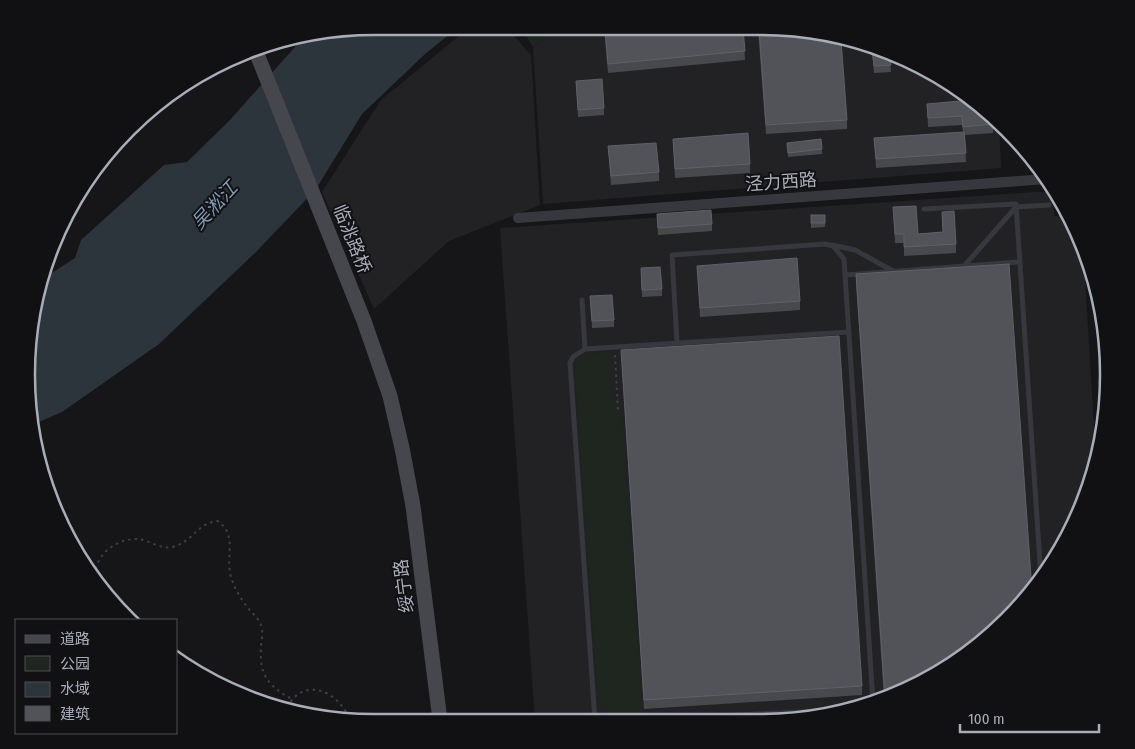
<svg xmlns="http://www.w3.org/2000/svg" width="1135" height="749" font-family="'Fira Sans Condensed','Noto Sans SC',sans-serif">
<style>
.built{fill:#222225}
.green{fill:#1e261f}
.water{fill:#2c353c}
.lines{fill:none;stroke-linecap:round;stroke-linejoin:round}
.path{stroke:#3d3f44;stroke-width:2;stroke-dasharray:2.5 4;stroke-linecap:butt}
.lane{stroke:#37383d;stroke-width:5}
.street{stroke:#37383d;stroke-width:10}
.secondary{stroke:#45474d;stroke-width:15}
.wall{fill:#47494d}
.building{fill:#525359;stroke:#5f6168}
.labels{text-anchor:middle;stroke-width:4;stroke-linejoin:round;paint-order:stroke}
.street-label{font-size:18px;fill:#a8adb8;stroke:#111113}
.water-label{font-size:19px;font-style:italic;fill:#7f9bb3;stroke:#111113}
.rim{fill:none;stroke:#a8adb8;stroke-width:2.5}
</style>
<rect width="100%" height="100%" fill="#161618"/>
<g class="built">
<polygon points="470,27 506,27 531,55 540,205 449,241 374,309 322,192 381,100"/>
<polygon points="559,28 806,29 914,62 990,113 999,122 1001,168 543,204 533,47"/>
<polygon points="1036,192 1053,192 1054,216 1070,216 1083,246 1096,460 1090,487 1062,549 1022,604 914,687 850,711 783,722 535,721 500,228"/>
</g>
<g class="green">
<polygon points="521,27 559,28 533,47"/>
<path d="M609 352 612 399H621L643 713C620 715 610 721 598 699L575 364 584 354Z"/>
</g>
<polygon class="water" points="375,26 458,27 424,55 362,114 316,189 257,251 159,344 62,412 32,425 27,351 44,278 75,258 81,240 164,165 187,162 229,121 303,38"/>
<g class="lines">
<g class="path">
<polyline points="615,355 618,412"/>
<path d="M95 575C95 554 118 538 138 539 149 540 161 550 172 547 195 541 195 524 218 521 238 536 225 556 231 577 234 587 239 596 245 604 251 613 260 618 262 629 263 635 261 642 261 648 259 675 269 687 292 699"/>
<path d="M287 707C305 675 339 692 350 720"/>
</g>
<g class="lane">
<polyline points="924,209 1016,204 1041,578"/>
<polyline points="832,245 855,250 893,271"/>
<polyline points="965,265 1016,207 1049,205"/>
<polyline points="846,275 1019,262"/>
<polyline points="582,300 585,349"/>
<polyline points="677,343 672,255 825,244 833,246 844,259 873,702"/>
<polyline points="595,721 570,363 573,357 585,349 849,332"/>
<polyline points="600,721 801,712 843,709 873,701"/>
</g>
<g class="street">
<polyline points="518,218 1047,179"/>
<polyline points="1100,305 1106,398"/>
</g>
<polyline class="secondary" points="255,49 364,321 390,396 402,448 413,506 440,720"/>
</g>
<g class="wall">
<polygon points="604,28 743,29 745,60 608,73"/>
<polygon points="758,29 806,29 847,120 847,129 766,134"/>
<polygon points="872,49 890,55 891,72 874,73"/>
<polygon points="576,81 604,108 604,115 578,117"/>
<polygon points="927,104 993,124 993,133 965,135 966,162 876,168 874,138 963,132 962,125 928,127"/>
<polygon points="673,139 750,164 750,173 675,178"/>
<polygon points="787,143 822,149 822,154 788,157"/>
<polygon points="608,146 659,172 659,181 611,185"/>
<polygon points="893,207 918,234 943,232 942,212 956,244 956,253 904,256 904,243 895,243"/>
<polygon points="657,214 712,224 712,231 658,235"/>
<polygon points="811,215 825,215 825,227 811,228"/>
<polygon points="697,266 800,301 800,310 700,317"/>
<polygon points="641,268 662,289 662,296 642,297"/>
<polygon points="856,274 914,687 884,698 856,283"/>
<polygon points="590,296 614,320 614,327 592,328"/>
<polygon points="621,350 862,686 862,695 644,709"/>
</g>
<g class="building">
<polygon points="605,28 743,29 745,51 608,64"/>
<polygon points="759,29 806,29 841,40 847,120 766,125"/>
<polygon points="872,49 890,55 891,65 874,66"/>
<polygon points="602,79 604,108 578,110 576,81"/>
<polygon points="971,100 992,115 993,124 963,127 962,116 928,118 927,104"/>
<polygon points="964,132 966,153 876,159 874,138"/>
<polygon points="748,133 750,164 675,169 673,139"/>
<polygon points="821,139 822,149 788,153 787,143"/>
<polygon points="656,143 659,172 611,176 608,146"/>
<polygon points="916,206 918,234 943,232 942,212 954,211 956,244 904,247 904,234 895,234 893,207"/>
<polygon points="711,210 712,224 658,228 657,214"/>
<rect x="811" y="215" width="14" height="8"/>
<polygon points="797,258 800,301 700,308 697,266"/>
<polygon points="1009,264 1032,591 1022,604 972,651 914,687 885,698 856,274"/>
<polygon points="660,267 662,289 642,290 641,268"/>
<polygon points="612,295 614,320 592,321 590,296"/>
<polygon points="839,336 862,686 644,700 621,350"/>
<polygon points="1055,551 1061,551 1055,558"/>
</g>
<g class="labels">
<g class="street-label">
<text transform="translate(781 182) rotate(-4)" y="6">泾力西路</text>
<text transform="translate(352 239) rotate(68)" y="6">临洮路桥</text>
<text transform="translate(404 586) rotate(-97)" y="6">绥宁路</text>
</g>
<g class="water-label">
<text transform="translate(214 205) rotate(-47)" y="7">吴淞江</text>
</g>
</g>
<path d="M0 0H1135V749H0ZM374 35H761A339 339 0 0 1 1100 374V375A339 339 0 0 1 761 714H374A339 339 0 0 1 35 375V374A339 339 0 0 1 374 35Z" fill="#111113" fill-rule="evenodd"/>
<path class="rim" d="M374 35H761A339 339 0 0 1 1100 374V375A339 339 0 0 1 761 714H374A339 339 0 0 1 35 375V374A339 339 0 0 1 374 35Z"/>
<rect x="15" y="619" width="162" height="115" fill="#111113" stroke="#4d4f55"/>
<rect x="25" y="635" width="25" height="8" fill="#45474d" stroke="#4d4f55"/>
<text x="60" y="644" font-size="15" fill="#a8adb8">道路</text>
<rect x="25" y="656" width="25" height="15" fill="#1e261f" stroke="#4d4f55"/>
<text x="60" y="669" font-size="15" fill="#a8adb8">公园</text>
<rect x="25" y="682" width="25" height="15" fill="#2c353c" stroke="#4d4f55"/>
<text x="60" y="694" font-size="15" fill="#a8adb8">水域</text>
<rect x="25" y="706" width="25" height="15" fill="#525359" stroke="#4d4f55"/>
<text x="60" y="719" font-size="15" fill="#a8adb8">建筑</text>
<path d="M960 724v8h139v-8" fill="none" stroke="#a8adb8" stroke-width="2.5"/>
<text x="968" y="724" font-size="15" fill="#a8adb8" stroke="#111113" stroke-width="4" paint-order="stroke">100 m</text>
</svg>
